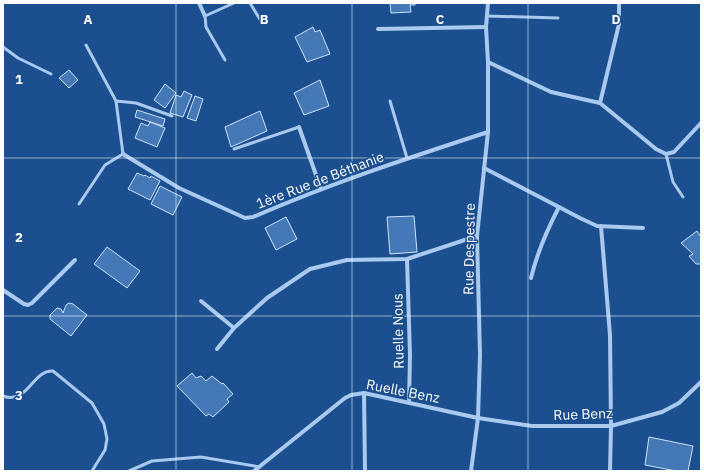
<svg xmlns="http://www.w3.org/2000/svg" width="704" height="474" font-family="'IBM Plex Sans',sans-serif">
<style>
.building{fill:#4478b7;stroke:#cfe3fa}
.lines{fill:none;stroke-linecap:round;stroke-linejoin:round}
.service{stroke:#a9c9ee;stroke-width:3}
.minor{stroke:#a9c9ee;stroke-width:4}
.grid{fill:none;stroke:#fff;stroke-width:1;stroke-opacity:0.55}
.labels{text-anchor:middle;stroke-width:3;stroke-linejoin:round;paint-order:stroke}
.street-label{font-size:14px;fill:#fff;stroke:#1b4f8f}
.grid-label{font-size:13px;text-anchor:middle;font-weight:bold;fill:#fff;stroke:#1b4f8f;stroke-width:3;stroke-linejoin:round;paint-order:stroke}
</style>
<rect width="100%" height="100%" fill="#1b4f8f"/>
<g class="building">
<polygon points="390,3 415,3 415,5 410,5 411,12 391,13"/>
<polygon points="313,27 315,32 320,30 330,54 307,62 295,37"/>
<polygon points="69,70 78,80 69,88 59,78"/>
<polygon points="320,80 329,106 304,115 294,93"/>
<polygon points="165,84 176,93 165,108 154,100"/>
<polygon points="184,91 192,95 183,117 170,113 176,95 181,97"/>
<polygon points="195,96 203,99 196,121 187,118"/>
<polygon points="137,110 165,119 163,126 135,117"/>
<polygon points="260,111 267,131 231,147 225,127"/>
<polygon points="150,122 165,128 157,147 135,138 141,123 148,126"/>
<polygon points="137,173 144,176 145,175 150,178 151,176 160,181 150,200 128,189"/>
<polygon points="160,186 182,197 173,215 151,204"/>
<polygon points="414,216 417,252 390,254 387,217"/>
<polygon points="286,217 297,239 276,250 265,228"/>
<polygon points="697,231 701,237 701,264 696,264 689,256 693,254 681,243"/>
<polygon points="107,247 140,271 127,288 94,264"/>
<polygon points="69,303 73,304 87,315 71,336 50,319 50,315 57,308 61,309 63,313 66,305"/>
<polygon points="192,373 196,378 201,376 206,381 212,376 222,384 223,383 233,394 227,399 229,402 213,417 209,414 206,416 177,386"/>
<polygon points="649,437 693,446 688,471 676,471 645,465"/>
</g>
<g class="lines">
<g class="service">
<polyline points="250,3 261,21"/>
<polyline points="487,16 558,18"/>
<polyline points="3,47 18,58 51,74"/>
<polyline points="225,60 206,27 205,16 234,3"/>
<polyline points="116,101 136,103 172,116"/>
<polyline points="390,101 407,158"/>
<polyline points="234,149 299,127"/>
<polyline points="666,154 673,182 683,197"/>
<polyline points="79,204 105,165 123,154 116,101 86,45"/>
<path d="M3 396C28 405 33 369 53 371L92 403 104 424 107 439 105 450 92 471"/>
<polyline points="129,471 152,461 201,457 260,467"/>
</g>
<g class="minor">
<polyline points="199,3 205,16"/>
<polyline points="378,29 486,27"/>
<polyline points="488,62 551,92 600,103 656,149 666,154 674,152 701,123"/>
<polyline points="600,103 619,24 619,3"/>
<polyline points="299,127 321,189"/>
<path d="M123 154 179 188 245 218 253 217C329 184 408 158 488 132"/>
<polyline points="484,168 580,218 597,226 643,228"/>
<polyline points="601,226 610,335 611,426 610,471"/>
<polyline points="407,259 410,355 409,403"/>
<path d="M531 278C537 253 547 230 559 207"/>
<polyline points="3,290 24,304 28,305 32,303 75,260"/>
<polyline points="201,301 234,328"/>
<polyline points="217,349 234,328 267,298 310,269 347,260 407,259 477,236"/>
<polyline points="364,393 365,471"/>
<polyline points="254,471 345,398 351,395 364,393 478,418 532,426 611,426 662,412 679,403 701,382"/>
<polyline points="471,471 478,418 480,355 477,236 488,132 488,62 486,27 488,3"/>
</g>
</g>
<path class="grid" d="M176 3V471M352 3V471M528 3V471M3 158H701M3 316H701"/>
<g class="labels">
<g class="street-label">
<text transform="translate(320 180) rotate(-21)" y="5">1ère Rue de Béthanie</text>
<text transform="translate(469 249) rotate(-89)" y="5">Rue Despestre</text>
<text transform="translate(398 331) rotate(-91)" y="5">Ruelle Nous</text>
<text transform="translate(403 391) rotate(11)" y="5">Ruelle Benz</text>
<text transform="translate(583 414) rotate(-2)" y="5">Rue Benz</text>
</g>
</g>
<g class="grid-label">
<text x="88" y="24">A</text>
<text x="264" y="24">B</text>
<text x="440" y="24">C</text>
<text x="616" y="24">D</text>
<text x="19" y="84">1</text>
<text x="19" y="242">2</text>
<text x="19" y="400">3</text>
</g>
<rect width="704" height="474" fill="none" stroke="#ffffff" stroke-width="8"/>
</svg>
